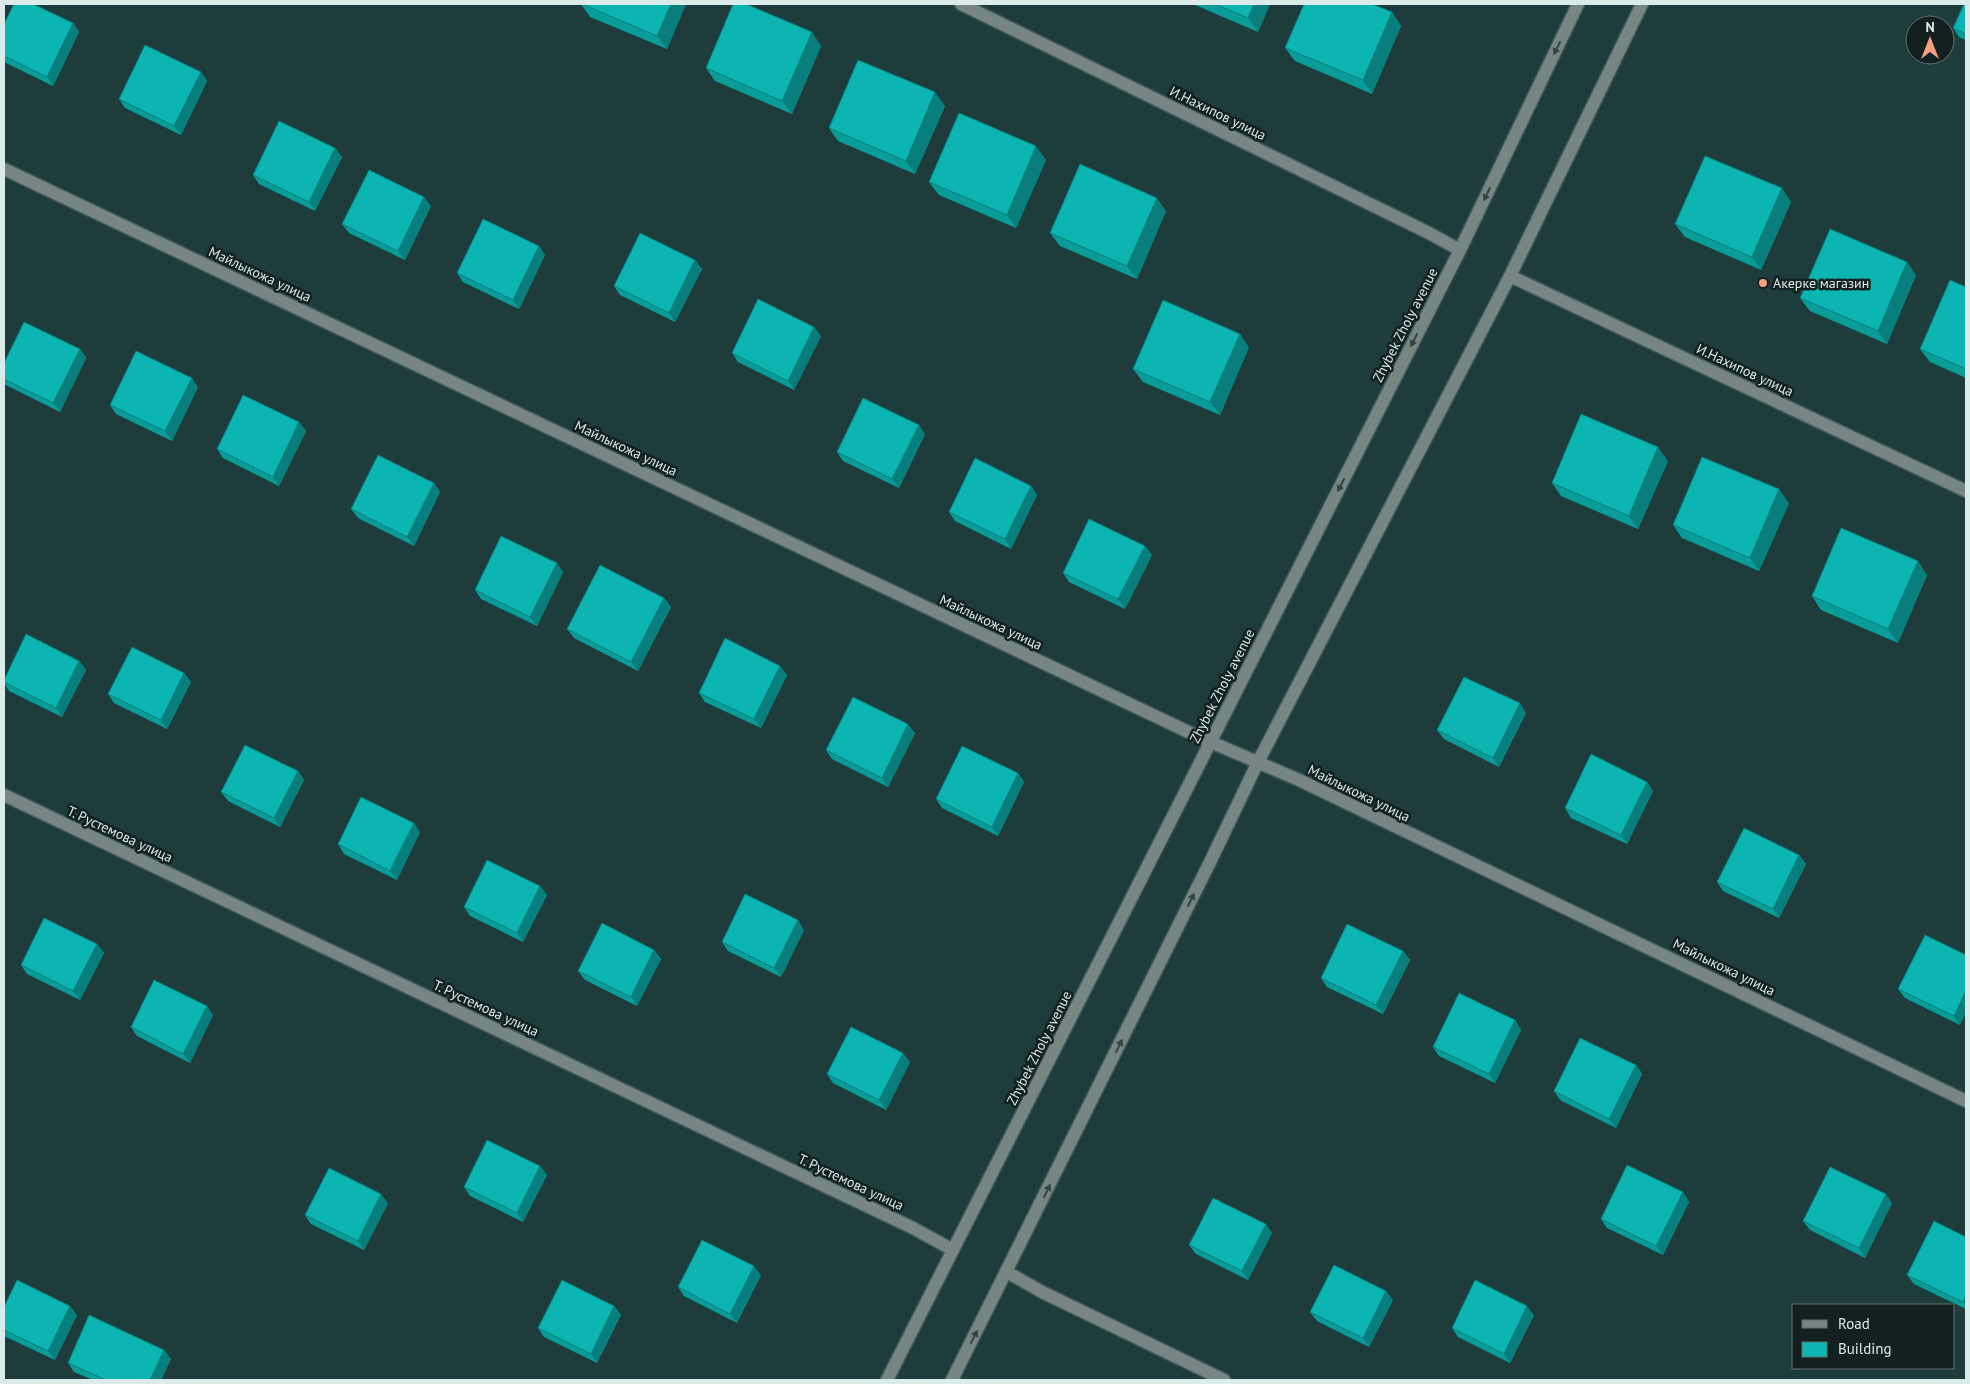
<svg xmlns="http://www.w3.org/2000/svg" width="1970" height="1384" font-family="'PT Sans',sans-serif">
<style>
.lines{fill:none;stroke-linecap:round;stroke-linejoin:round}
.minor-casing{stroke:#3c5857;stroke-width:15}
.minor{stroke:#788585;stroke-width:12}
.wall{fill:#0a9c98}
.shaded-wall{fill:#087f7c}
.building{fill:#0cb5b1;stroke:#087f7c}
.oneway{fill:#364343}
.poi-dot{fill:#f2a080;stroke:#132020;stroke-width:2}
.labels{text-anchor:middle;stroke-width:5;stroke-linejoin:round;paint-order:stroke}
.street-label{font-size:14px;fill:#daebea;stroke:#132020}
.poi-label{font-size:14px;fill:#daebea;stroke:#132020;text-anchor:start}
</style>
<rect width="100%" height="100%" fill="#1e3c3b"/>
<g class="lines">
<g class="minor-casing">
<g id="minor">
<polyline points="961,4 1427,232 1460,250"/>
<polyline points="4,169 1199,737 1299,780 1966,1101"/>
<polyline points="1510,276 1966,491"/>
<polyline points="4,795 913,1228 953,1250"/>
<polyline points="1007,1272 1042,1292 1224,1380"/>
<polyline points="887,1380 1460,250 1578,4"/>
<polyline points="952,1380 1211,860 1258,762 1510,276 1642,4"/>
</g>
</g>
<use href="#minor" class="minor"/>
</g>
<g class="wall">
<polygon points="581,4 686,4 667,49 590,17"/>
<polygon points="1193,4 1270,4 1258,32"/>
<polygon points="1966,4 1966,40 1959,37 1953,28"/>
<polygon points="1392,12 1401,26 1372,94 1295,61 1285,48"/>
<polygon points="73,23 79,32 53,86 4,62 4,24"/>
<polygon points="821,46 792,114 715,81 706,68"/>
<polygon points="201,72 207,81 181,135 125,108 119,99"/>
<polygon points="945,106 915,174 838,141 829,128"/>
<polygon points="335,148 342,157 315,211 259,184 253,175"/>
<polygon points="1046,160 1016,228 939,195 929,182"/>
<polygon points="1791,202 1761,270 1685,237 1675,224"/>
<polygon points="431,206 405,260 349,233 342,224"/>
<polygon points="1166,211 1137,279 1060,246 1050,233"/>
<polygon points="539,246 545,255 519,309 463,282 457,273"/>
<polygon points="695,260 702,269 675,322 620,295 614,286"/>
<polygon points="1916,275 1887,344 1810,311 1800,298"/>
<polygon points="1966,287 1966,378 1930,362 1920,349"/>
<polygon points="821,336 794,390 738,362 732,353"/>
<polygon points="1249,347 1220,415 1143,382 1133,369"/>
<polygon points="80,349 86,358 60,412 4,384 4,363"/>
<polygon points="198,387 172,441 116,414 110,405"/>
<polygon points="299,422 306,431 279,486 223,458 217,449"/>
<polygon points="925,434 899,488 843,461 837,452"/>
<polygon points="1668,461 1638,529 1561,496 1552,483"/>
<polygon points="434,483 440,492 414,546 358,518 351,509"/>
<polygon points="1031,486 1037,495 1011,549 955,521 949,512"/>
<polygon points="1789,503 1759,571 1682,538 1673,525"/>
<polygon points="1145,546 1152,555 1125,609 1069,582 1063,573"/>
<polygon points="563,572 537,626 481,599 475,590"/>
<polygon points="1927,575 1898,643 1821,610 1812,596"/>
<polygon points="664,598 671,607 638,671 574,638 567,629"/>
<polygon points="79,661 86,670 62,717 9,691 4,683 4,680"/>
<polygon points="780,666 787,675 761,728 705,702 699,693"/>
<polygon points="184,673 191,682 167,729 114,703 108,694"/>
<polygon points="1526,713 1499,767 1444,739 1437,730"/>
<polygon points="915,733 888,787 832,759 826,750"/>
<polygon points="298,771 304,780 280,827 228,801 221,792"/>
<polygon points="1018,773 1024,782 998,836 942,808 936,799"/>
<polygon points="1647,782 1653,791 1627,844 1571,818 1565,808"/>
<polygon points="420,832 397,880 344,854 338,844"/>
<polygon points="1799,855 1806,864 1779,918 1723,891 1717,882"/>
<polygon points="540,886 547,895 523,942 470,916 464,907"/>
<polygon points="804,930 781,977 728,951 722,942"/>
<polygon points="1925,935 1960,1025 1905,998 1898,989"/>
<polygon points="97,944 104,953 80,1000 27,974 21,965"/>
<polygon points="654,950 661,959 637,1006 585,980 578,971"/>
<polygon points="1403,951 1410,960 1383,1014 1327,987 1321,978"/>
<polygon points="213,1015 190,1063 137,1036 131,1027"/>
<polygon points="1515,1020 1521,1030 1495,1083 1439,1056 1433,1047"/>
<polygon points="910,1062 886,1110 833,1083 827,1074"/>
<polygon points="1636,1065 1642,1074 1616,1128 1560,1100 1554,1091"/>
<polygon points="540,1166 547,1175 523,1222 470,1196 464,1187"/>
<polygon points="1683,1192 1689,1202 1663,1255 1607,1228 1601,1219"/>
<polygon points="388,1203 364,1250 311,1224 305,1215"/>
<polygon points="1892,1203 1865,1258 1810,1230 1803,1221"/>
<polygon points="1272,1233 1248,1280 1196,1254 1189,1245"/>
<polygon points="1966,1237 1966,1309 1914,1284 1907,1275"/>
<polygon points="761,1275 737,1323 684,1296 678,1287"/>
<polygon points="1393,1300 1369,1347 1317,1321 1310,1312"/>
<polygon points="614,1306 621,1315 597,1363 544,1337 538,1328"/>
<polygon points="4,1307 77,1315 55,1360 4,1336"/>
<polygon points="1534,1315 1510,1363 1458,1337 1452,1328"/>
<polygon points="164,1350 171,1359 161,1380 93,1380 74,1372 68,1363"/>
</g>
<g class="shaded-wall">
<polygon points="671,4 686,4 667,49 657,36"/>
<polygon points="1254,4 1270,4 1258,32 1248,18"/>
<polygon points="1392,12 1401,26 1372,94 1363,80"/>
<polygon points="73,23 79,32 53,86 47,77"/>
<polygon points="812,32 821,46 792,114 782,101"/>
<polygon points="201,72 207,81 181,135 174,126"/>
<polygon points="935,92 945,106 915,174 906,161"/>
<polygon points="1036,146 1046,160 1016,228 1007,215"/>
<polygon points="335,148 342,157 315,211 309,202"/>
<polygon points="1782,188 1791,202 1761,270 1752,257"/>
<polygon points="424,197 431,206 405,260 398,251"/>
<polygon points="1157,198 1166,211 1137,279 1127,266"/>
<polygon points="539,246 545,255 519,309 513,300"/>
<polygon points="695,260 702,269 675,322 669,313"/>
<polygon points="1907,262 1916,275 1887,344 1878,331"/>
<polygon points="814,327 821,336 794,390 788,381"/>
<polygon points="1240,334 1249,347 1220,415 1210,402"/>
<polygon points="80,349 86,358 60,412 53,403"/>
<polygon points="192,378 198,387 172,441 165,431"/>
<polygon points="299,422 306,431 279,486 273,477"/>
<polygon points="919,425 925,434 899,488 892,479"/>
<polygon points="1658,447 1668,461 1638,529 1629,516"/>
<polygon points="434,483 440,492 414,546 407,537"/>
<polygon points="1031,486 1037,495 1011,549 1005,539"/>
<polygon points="1779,489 1789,503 1759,571 1750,558"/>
<polygon points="1145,546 1152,555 1125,609 1118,599"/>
<polygon points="1918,561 1927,575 1898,643 1888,629"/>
<polygon points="557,563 563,572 537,626 530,617"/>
<polygon points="664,598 671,607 638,671 631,662"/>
<polygon points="79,661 86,670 62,717 56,708"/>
<polygon points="780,666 787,675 761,728 754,719"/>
<polygon points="184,673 191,682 167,729 161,720"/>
<polygon points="1520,703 1526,713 1499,767 1493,758"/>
<polygon points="908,724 915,733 888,787 882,778"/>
<polygon points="298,771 304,780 280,827 274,818"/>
<polygon points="1018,773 1024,782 998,836 992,827"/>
<polygon points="1647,782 1653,791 1627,844 1621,835"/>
<polygon points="414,823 420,832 397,880 390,871"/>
<polygon points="1799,855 1806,864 1779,918 1773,909"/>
<polygon points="540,886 547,895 523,942 517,933"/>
<polygon points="798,920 804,930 781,977 774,968"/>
<polygon points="97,944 104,953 80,1000 73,991"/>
<polygon points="654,950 661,959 637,1006 631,997"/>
<polygon points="1403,951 1410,960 1383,1014 1376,1005"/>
<polygon points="1966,991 1966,1013 1960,1025 1954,1016"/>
<polygon points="207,1006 213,1015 190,1063 183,1054"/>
<polygon points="1515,1020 1521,1030 1495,1083 1489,1074"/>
<polygon points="903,1053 910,1062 886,1110 879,1100"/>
<polygon points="1636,1065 1642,1074 1616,1128 1609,1119"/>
<polygon points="540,1166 547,1175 523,1222 517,1213"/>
<polygon points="1683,1192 1689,1202 1663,1255 1656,1246"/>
<polygon points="381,1194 388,1203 364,1250 358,1241"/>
<polygon points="1886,1194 1892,1203 1865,1258 1859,1248"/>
<polygon points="1266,1224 1272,1233 1248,1280 1242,1271"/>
<polygon points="754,1266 761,1275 737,1323 730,1314"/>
<polygon points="1386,1291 1393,1300 1369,1347 1363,1338"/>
<polygon points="1966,1295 1966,1306 1963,1302"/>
<polygon points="70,1306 77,1315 55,1360 48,1351"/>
<polygon points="614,1306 621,1315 597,1363 591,1354"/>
<polygon points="1527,1306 1534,1315 1510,1363 1504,1354"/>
<polygon points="164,1350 171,1359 161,1380 150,1380"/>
</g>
<g class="building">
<polygon points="14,4 33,4 73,23 47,77 4,56 4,24"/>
<polygon points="582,4 671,4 657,36"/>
<polygon points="733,4 746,4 812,32 782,101 706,68"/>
<polygon points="1215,4 1254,4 1248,18"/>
<polygon points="1304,4 1372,4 1392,12 1363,80 1285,48"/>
<polygon points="1964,4 1966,4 1966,34 1953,28"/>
<polygon points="145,45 201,72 174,126 119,99"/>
<polygon points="858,60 935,92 906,161 829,128"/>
<polygon points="959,113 1036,146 1007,215 929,182"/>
<polygon points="279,121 335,148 309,202 253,175"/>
<polygon points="1705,156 1782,188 1752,257 1675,224"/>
<polygon points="1080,164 1157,198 1127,266 1050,233"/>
<polygon points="369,170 424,197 398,251 342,224"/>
<polygon points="483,219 539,246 513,300 457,273"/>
<polygon points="1830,229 1907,262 1878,331 1800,298"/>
<polygon points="640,233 695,260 669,313 614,286"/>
<polygon points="1950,280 1966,287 1966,369 1920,349"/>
<polygon points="758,299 814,327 788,381 732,353"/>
<polygon points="1163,300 1240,334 1210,402 1133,369"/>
<polygon points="24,322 80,349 53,403 4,379 4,363"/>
<polygon points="136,351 192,378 165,431 110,405"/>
<polygon points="243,395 299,422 273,477 217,449"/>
<polygon points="863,398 919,425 892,479 837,452"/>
<polygon points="1581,414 1658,447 1629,516 1552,483"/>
<polygon points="378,455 434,483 407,537 351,509"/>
<polygon points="1702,457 1779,489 1750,558 1673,525"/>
<polygon points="975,458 1031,486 1005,539 949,512"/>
<polygon points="1089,519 1145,546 1118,599 1063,573"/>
<polygon points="1841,528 1918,561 1888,629 1812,596"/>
<polygon points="501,536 557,563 530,617 475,590"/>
<polygon points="600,565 664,598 631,662 567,629"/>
<polygon points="26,634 79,661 56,708 4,682 4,680"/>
<polygon points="725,638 780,666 754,719 699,693"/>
<polygon points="132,647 184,673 161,720 108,694"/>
<polygon points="1464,677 1520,703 1493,758 1437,730"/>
<polygon points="853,697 908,724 882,778 826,750"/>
<polygon points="245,745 298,771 274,818 221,792"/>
<polygon points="962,746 1018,773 992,827 936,799"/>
<polygon points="1591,754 1647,782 1621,835 1565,808"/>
<polygon points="361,797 414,823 390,871 338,844"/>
<polygon points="1744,828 1799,855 1773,909 1717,882"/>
<polygon points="487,860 540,886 517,933 464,907"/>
<polygon points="745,894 798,920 774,968 722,942"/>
<polygon points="44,918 97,944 73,991 21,965"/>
<polygon points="602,923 654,950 631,997 578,971"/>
<polygon points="1347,924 1403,951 1376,1005 1321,978"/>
<polygon points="1925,935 1966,955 1966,991 1954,1016 1898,989"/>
<polygon points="154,980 207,1006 183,1054 131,1027"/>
<polygon points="1459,993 1515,1020 1489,1074 1433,1047"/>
<polygon points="851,1027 903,1053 879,1100 827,1074"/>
<polygon points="1580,1038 1636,1065 1609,1119 1554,1091"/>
<polygon points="487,1140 540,1166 517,1213 464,1187"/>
<polygon points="1627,1165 1683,1192 1656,1246 1601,1219"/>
<polygon points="1830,1167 1886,1194 1859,1248 1803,1221"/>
<polygon points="329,1168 381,1194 358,1241 305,1215"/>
<polygon points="1213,1198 1266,1224 1242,1271 1189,1245"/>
<polygon points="1934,1221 1966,1237 1966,1295 1963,1302 1907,1275"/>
<polygon points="702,1240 754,1266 730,1314 678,1287"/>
<polygon points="1334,1265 1386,1291 1363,1338 1310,1312"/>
<polygon points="17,1280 70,1306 48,1351 4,1330 4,1307"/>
<polygon points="562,1280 614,1306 591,1354 538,1328"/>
<polygon points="1475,1280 1527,1306 1504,1354 1452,1328"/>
<polygon points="89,1315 164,1350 150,1380 106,1380 68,1363"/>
</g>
<defs><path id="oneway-solid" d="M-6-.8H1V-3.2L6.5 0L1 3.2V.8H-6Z" transform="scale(1.25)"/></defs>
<g class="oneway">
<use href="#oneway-solid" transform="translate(1557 48) rotate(116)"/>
<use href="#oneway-solid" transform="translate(1487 194) rotate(116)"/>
<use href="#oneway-solid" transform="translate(1414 340) rotate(117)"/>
<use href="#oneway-solid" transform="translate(1341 485) rotate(117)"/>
<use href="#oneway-solid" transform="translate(1191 900) rotate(-64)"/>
<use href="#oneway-solid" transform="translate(1119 1046) rotate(-64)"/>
<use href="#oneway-solid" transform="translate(1047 1191) rotate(-64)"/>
<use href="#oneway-solid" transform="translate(974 1337) rotate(-63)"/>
</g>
<circle class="poi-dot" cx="1763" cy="283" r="5"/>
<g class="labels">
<g class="street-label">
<text transform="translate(1218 113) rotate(26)" y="5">И.Нахипов улица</text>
<text transform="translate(260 274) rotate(25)" y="5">Майлыкожа улица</text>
<text transform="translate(1405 325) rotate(-63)" y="5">Zhybek Zholy avenue</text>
<text transform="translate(1745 370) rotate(25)" y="5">И.Нахипов улица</text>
<text transform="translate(626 448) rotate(25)" y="5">Майлыкожа улица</text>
<text transform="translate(991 622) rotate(25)" y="5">Майлыкожа улица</text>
<text transform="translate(1222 686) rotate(-63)" y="5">Zhybek Zholy avenue</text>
<text transform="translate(1359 793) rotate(26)" y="5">Майлыкожа улица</text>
<text transform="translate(120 834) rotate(25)" y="5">Т. Рустемова улица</text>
<text transform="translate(1724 967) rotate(26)" y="5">Майлыкожа улица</text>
<text transform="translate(486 1008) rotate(25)" y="5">Т. Рустемова улица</text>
<text transform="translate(1039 1048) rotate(-63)" y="5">Zhybek Zholy avenue</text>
<text transform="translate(851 1182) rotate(25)" y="5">Т. Рустемова улица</text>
</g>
<g class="poi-label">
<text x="1773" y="288">Акерке магазин</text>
</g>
</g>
<rect width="1970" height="1384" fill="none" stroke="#daebea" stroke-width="10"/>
<rect x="1792" y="1304" width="162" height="65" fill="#132020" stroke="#637171"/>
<rect x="1802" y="1320" width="25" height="8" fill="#788585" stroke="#637171"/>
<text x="1838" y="1329" font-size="15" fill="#daebea">Road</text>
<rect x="1802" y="1342" width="25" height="15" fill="#0cb5b1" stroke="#637171"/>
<text x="1838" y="1354" font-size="15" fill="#daebea">Building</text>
<g transform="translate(1930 40)"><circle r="24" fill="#132020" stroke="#637171"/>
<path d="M0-4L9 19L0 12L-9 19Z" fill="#f2a080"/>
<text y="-8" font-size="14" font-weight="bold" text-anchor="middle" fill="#daebea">N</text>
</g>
</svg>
